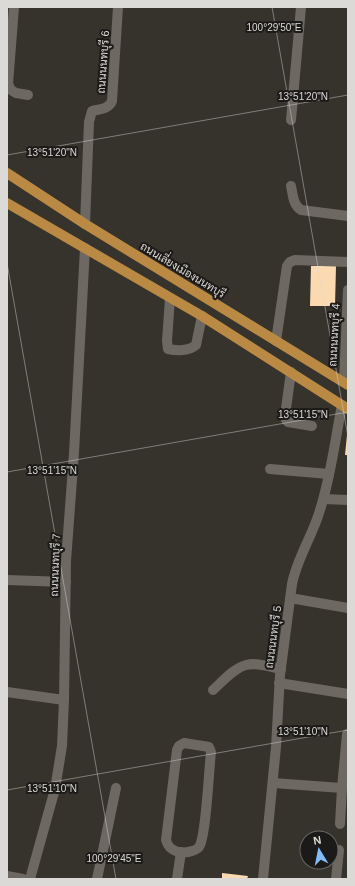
<svg xmlns="http://www.w3.org/2000/svg" width="355" height="886" font-family="Arial,Sarabun,sans-serif">
<style>
.building{fill:#fcdab1}
.lines{fill:none;stroke-linecap:round;stroke-linejoin:round}
.minor{stroke:#6d6862;stroke-width:10}
.major{stroke:#ba8a44;stroke-width:10}
.ticks{fill:none;stroke:#dcdad6;stroke-width:1;stroke-opacity:0.45}
.labels{text-anchor:middle;stroke-width:4;stroke-linejoin:round;paint-order:stroke}
.street-label{font-size:11px;fill:#dcdad6;stroke:#1c1a18}
.ticks-label{font-size:10px;text-anchor:middle;fill:#dcdad6;stroke:#1c1a18;stroke-width:4;stroke-linejoin:round;paint-order:stroke}
</style>
<rect width="100%" height="100%" fill="#36322c"/>
<g class="building">
<polygon points="311,266 336,266 335,306 310,306"/>
<polygon points="347,435 348,435 348,455 345,455"/>
<polygon points="222,873 248,876 247,879 222,879"/>
</g>
<g class="lines">
<g class="minor">
<polyline points="14,7 8,84 11,90 16,93 28,95"/>
<polyline points="291,120 301,7"/>
<path d="M291 186C293 195 293 205 301 210L348 216"/>
<path d="M85 224 89 122 92 111C100 109 109 109 112 101L118 7"/>
<path d="M170 298 167 341 168 349C177 351 189 351 196 345L202 316"/>
<polyline points="276,341 287,266 290,262 295,260 348,262"/>
<polyline points="291,372 285,416 286,420 288,422 312,426"/>
<polyline points="344,382 348,290"/>
<polyline points="270,469 329,474"/>
<polyline points="324,499 348,500"/>
<polyline points="7,580 66,582"/>
<polyline points="290,598 348,608"/>
<polyline points="279,683 348,694"/>
<path d="M213 690C222 682 234 668 246 665 257 662 270 667 281 669"/>
<polyline points="7,692 64,700"/>
<path d="M184 743 209 747 211 752C209 768 206 838 199 847 195 852 184 853 178 852 171 850 168 847 166 840L177 750 179 746Z"/>
<polyline points="273,783 342,788 340,824"/>
<polyline points="342,788 347,734"/>
<polyline points="7,876 23,879"/>
<polyline points="30,879 55,789 62,746 64,700 66,561 74,453 85,248"/>
<polyline points="97,879 116,788"/>
<polyline points="177,879 181,852"/>
<path d="M263 879 276 747 280 675 292 584C297 558 313 535 320 510 331 476 335 440 342 405"/>
<polyline points="336,879 339,850"/>
</g>
<g class="major">
<polyline points="7,173 85,224 348,385"/>
<polyline points="7,203 202,316 348,409"/>
</g>
</g>
<path class="ticks" d="M272 7 348 437M7 155 348 95M7 263 116 879M7 472 348 412M7 790 348 730"/>
<g class="labels">
<g class="street-label">
<text transform="translate(103 62) rotate(-86)" y="4">ถนนนนทบุรี 6</text>
<text transform="translate(183 270) rotate(31)" y="4">ถนนเลี่ยงเมืองนนทบุรี</text>
<text transform="translate(334 335) rotate(-87)" y="4">ถนนนนทบุรี 4</text>
<text transform="translate(55 565) rotate(-88)" y="4">ถนนนนทบุรี 7</text>
<text transform="translate(273 637) rotate(-82)" y="4">ถนนนนทบุรี 5</text>
</g>
</g>
<g class="ticks-label">
<text x="274" y="31">100°29'50"E</text>
<text x="303" y="100">13°51'20"N</text>
<text x="52" y="156">13°51'20"N</text>
<text x="303" y="418">13°51'15"N</text>
<text x="52" y="474">13°51'15"N</text>
<text x="303" y="735">13°51'10"N</text>
<text x="52" y="792">13°51'10"N</text>
<text x="114" y="862">100°29'45"E</text>
</g>
<rect width="355" height="886" fill="none" stroke="#dcdad6" stroke-width="16"/>
<g transform="translate(319 850) rotate(350)"><circle r="19" fill="#1c1a18" stroke="#696764"/>
<path d="M0-3L7 15L0 10L-7 15Z" fill="#83bcfb"/>
<text y="-6" font-size="11" font-weight="bold" text-anchor="middle" fill="#dcdad6">N</text>
</g>
</svg>
